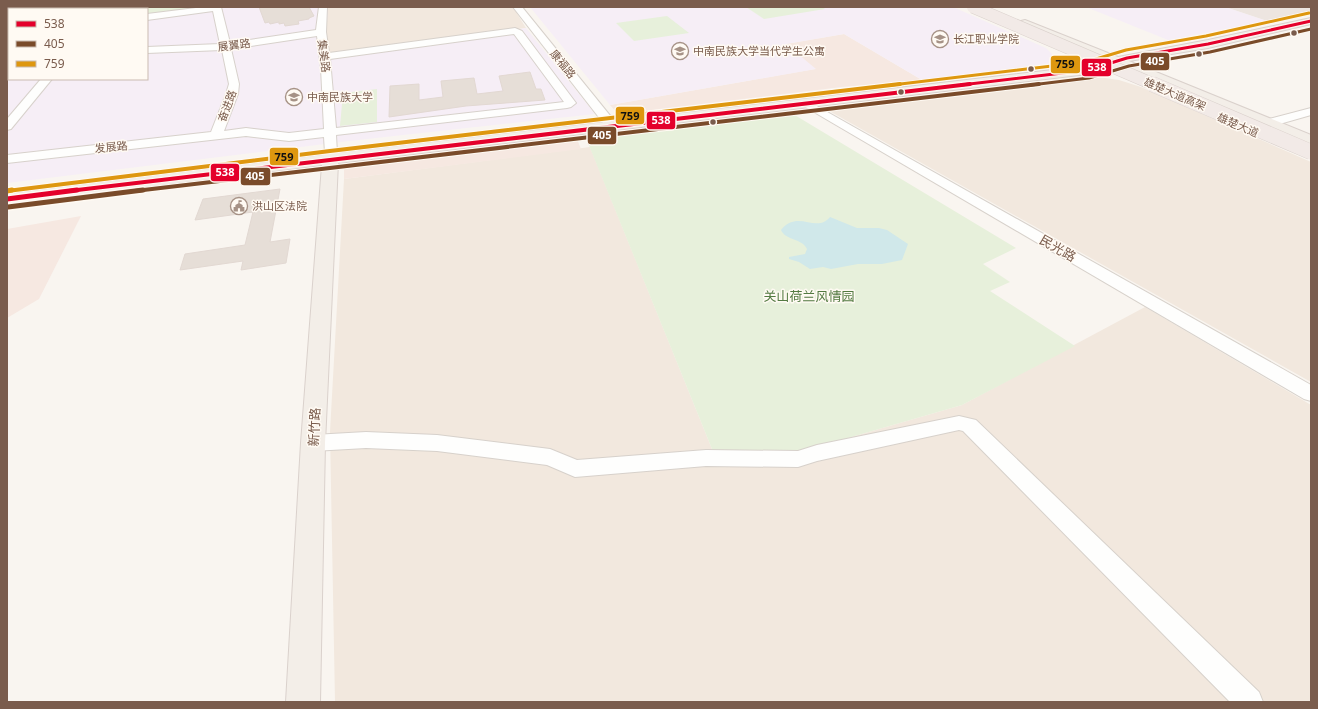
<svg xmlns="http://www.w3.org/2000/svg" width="1318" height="709" font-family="'Noto Sans','Noto Sans SC',sans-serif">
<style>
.residential{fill:#f2e8de}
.commercial{fill:#f6e8e1}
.industrial{fill:#ede5e0}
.education{fill:#f6eef6;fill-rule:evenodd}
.green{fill:#e7f0db}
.water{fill:#d0e8ea}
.building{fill:#e6ded7;stroke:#e2d8d2}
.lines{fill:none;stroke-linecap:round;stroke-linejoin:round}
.minor-casing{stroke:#d7d1cb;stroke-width:2}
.major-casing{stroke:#dad1cc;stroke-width:2}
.minor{fill:#fefefd;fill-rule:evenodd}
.major{fill:#f3eee8;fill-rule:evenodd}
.highway-bridge-far1-casing{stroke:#dad1cc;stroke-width:13;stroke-linecap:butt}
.highway-bridge-casing{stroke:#dad1cc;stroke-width:16;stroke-linecap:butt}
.highway-bridge-far1{stroke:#f2eae7;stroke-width:12}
.highway-bridge{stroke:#f2eae7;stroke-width:15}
.bus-1-far2-casing{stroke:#fffaf3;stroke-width:4.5}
.bus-1-far1-casing{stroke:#fffaf3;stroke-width:6}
.bus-1-casing{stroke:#fffaf3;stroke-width:8}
.bus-2-far2-casing{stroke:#fffaf3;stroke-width:4.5}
.bus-2-far1-casing{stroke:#fffaf3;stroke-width:6}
.bus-2-casing{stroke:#fffaf3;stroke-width:8}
.bus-3-far2-casing{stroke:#fffaf3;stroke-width:4.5}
.bus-3-far1-casing{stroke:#fffaf3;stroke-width:6}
.bus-3-casing{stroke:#fffaf3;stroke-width:8}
.bus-1-far2{stroke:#e4002b;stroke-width:3}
.bus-1-far1{stroke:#e4002b;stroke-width:4}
.bus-1{stroke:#e4002b;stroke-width:5}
.bus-2-far2{stroke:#7a4b2a;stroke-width:3}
.bus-2-far1{stroke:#7a4b2a;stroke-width:4}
.bus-2{stroke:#7a4b2a;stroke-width:5}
.bus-3-far2{stroke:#de970f;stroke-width:3}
.bus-3-far1{stroke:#de970f;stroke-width:4}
.bus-3{stroke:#de970f;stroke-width:5}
.bus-dot{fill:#7a5c4d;stroke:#fffaf3;stroke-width:1.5}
.labels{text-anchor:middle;stroke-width:3;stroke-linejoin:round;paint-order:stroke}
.far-poi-label{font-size:11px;fill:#7a5c4d;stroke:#fffaf3;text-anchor:start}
.far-street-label{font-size:11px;fill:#7a5c4d;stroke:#fffaf3}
.street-label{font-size:13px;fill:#7a5c4d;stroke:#fffaf3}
.park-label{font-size:13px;fill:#537a41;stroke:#fffaf3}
.line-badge{stroke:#fffaf3;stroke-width:1.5}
.badge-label{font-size:11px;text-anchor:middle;font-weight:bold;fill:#fff}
.pale-badge-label{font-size:11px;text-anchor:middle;font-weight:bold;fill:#111}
</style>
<rect width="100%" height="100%" fill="#f9f5f0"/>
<g class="residential">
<polygon points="328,7 513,7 526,28 330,55 326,36"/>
<polygon points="1079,77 1098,77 1119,80 1141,87 1311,162 1311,382 824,108"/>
<polygon points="590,147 714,454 796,453 962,405 1145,307 1311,405 1311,702 335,702 330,432 344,179"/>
</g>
<g class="commercial">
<polygon points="844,34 922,80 842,87 618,114 610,105 815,69 780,45"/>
<polygon points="577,139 581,149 344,179 344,168"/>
<polygon points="81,216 39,299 7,318 7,229"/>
</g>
<polygon class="industrial" points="1225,7 1311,7 1311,14 1267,21"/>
<g class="education">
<path d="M7 7H328L326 36 330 55 526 28 595 114 349 141 7 183ZM9 9H147V79H9Z"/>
<polygon points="530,7 953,7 1046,48 1060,62 922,80 844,34 786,44 816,69 610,105"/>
<polygon points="1086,7 1225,7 1267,21 1168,40"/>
</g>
<g class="green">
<polygon points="135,7 212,7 147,17 147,9 118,9"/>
<polygon points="746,7 822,7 825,9 764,19"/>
<polygon points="667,16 689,33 634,41 616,23"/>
<polygon points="377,89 377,122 340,126 343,93"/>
<polygon points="793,114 1016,248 983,264 1010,282 990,291 1075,346 962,405 796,453 714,454 586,138"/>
</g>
<path class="water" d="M830 217 857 228H879L887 230 908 244 902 260 882 264H858L831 269 823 267 810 269 799 262 789 259V257L805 254 807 249C802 238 786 241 781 230 798 209 816 234 830 217Z"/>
<g class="building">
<polygon points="259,7 309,7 314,16 309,18 309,19 298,21 299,24 285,26 284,23 279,24 279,22 270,24 269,22 265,23"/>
<polygon points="530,72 536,89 541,89 545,100 466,106 389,117 390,86 419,84 419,100 443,97 441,81 474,78 477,94 503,91 499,76"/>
<polygon points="280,189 270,242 290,239 286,263 241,270 243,261 180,270 185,254 245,245 253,212 195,220 203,199"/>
</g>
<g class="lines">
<g class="minor-casing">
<g id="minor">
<polygon points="7,7 12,8 13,9 9,9 9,13 7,13"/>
<polygon points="106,7 133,7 132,9 105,9"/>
<path d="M204 7H221L230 43 316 30 319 7H327L326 32 329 53 515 28 522 31 576 103 571 107 567 108 336 135 337 153 335 156H327L325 153 324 137 289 141 246 136 7 163V155L211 132 226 94 229 84 222 50 147 53V47L220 44 213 11 147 20V14ZM514 34 564 102 336 128 330 59ZM317 36 321 68 324 129 289 133 246 128 224 131 238 94 239 84 231 49Z"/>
<polygon points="513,7 522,7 612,118 614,121 612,124 604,124"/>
<rect x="7" y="28" width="2" height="6"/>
<rect x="7" y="52" width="2" height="6"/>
<polygon points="41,79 52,79 11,129 7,130 7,119"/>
<polygon points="806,100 1311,385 1311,401 1304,399 802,105 800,103 802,101"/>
<polygon points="1311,108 1311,115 1269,127 1265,126 1263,123 1265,120"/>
<polygon points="959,416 976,420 1259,692 1263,702 1230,702 963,431 959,430 817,461 798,467 706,466 575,477 547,465 437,451 366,448 313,451 306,449 303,443 306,437 313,435 366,432 437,435 550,449 577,460 706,450 798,451 817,445"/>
</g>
</g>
<g class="major-casing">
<polygon id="major" points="1311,18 1311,24 1208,48 1129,61 1311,135 1311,145 1117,65 1088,74 338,163 325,443 320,702 286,702 301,443 322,165 7,204 7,194 323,155 326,150 331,148 336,150 339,153 1087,66 1106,60 1021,25 1019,23 1021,21 1025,20 1118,57 1208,40"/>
</g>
<use href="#minor" class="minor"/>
<use href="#major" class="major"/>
<g class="highway-bridge-far1-casing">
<polyline id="highway-bridge-far1" points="973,7 1155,85"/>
</g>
<g class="highway-bridge-casing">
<polyline id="highway-bridge" points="1152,84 1311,152"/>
</g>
<use href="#highway-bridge-far1" class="highway-bridge-far1"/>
<use href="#highway-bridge" class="highway-bridge"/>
<g class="bus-1-far2-casing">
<polyline id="bus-1-far2" points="961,85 1088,70 1127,58 1208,44 1311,21"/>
</g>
<g class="bus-1-far1-casing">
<polyline id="bus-1-far1" points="69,191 970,84"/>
</g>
<g class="bus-1-casing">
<polyline id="bus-1" points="7,199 77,190"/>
</g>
<g class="bus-2-far2-casing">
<polyline id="bus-2-far2" points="1031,85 1089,78 1129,66 1210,52 1311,29"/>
</g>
<g class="bus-2-far1-casing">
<polyline id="bus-2-far1" points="135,191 1039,84"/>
</g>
<g class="bus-2-casing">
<polyline id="bus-2" points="8,207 143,190"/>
</g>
<g class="bus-3-far2-casing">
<polyline id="bus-3-far2" points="892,85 1086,62 1126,50 1206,36 1309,13"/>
</g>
<g class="bus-3-far1-casing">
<polyline id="bus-3-far1" points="7,191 330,151 900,84"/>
</g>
<g class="bus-3-casing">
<polyline id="bus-3" points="7,191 12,190"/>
</g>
<use href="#bus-1-far2" class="bus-1-far2"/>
<use href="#bus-1-far1" class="bus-1-far1"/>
<use href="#bus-1" class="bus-1"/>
<use href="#bus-2-far2" class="bus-2-far2"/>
<use href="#bus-2-far1" class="bus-2-far1"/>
<use href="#bus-2" class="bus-2"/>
<use href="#bus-3-far2" class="bus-3-far2"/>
<use href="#bus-3-far1" class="bus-3-far1"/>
<use href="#bus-3" class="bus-3"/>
</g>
<defs>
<g id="university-ring" transform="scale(0.9)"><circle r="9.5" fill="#fffaf3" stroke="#a69286" stroke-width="1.5"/><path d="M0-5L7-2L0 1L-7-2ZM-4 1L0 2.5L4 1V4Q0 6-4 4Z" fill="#a69286"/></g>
<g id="civic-ring" transform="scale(0.9)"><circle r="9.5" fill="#fffaf3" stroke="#a69286" stroke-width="1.5"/><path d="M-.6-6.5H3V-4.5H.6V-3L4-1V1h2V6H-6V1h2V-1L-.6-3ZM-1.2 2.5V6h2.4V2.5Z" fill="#a69286"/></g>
</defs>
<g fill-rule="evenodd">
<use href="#university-ring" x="940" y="39"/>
<use href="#university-ring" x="680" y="51"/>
<use href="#university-ring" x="294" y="97"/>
<use href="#civic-ring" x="239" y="206"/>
</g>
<g class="bus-dot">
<circle cx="1294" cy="33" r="3.5"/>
<circle cx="1199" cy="54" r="3.5"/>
<circle cx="1031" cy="69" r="3.5"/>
<circle cx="901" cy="92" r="3.5"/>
<circle cx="713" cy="122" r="3.5"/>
</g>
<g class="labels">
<g class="far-poi-label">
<text x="953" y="43">长江职业学院</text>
<text x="693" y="55">中南民族大学当代学生公寓</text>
<text x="307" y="101">中南民族大学</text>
<text x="252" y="210">洪山区法院</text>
</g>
<g class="far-street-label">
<text transform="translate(234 45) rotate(-7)" y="4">展翼路</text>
<text transform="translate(324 56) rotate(82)" y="4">集美路</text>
<text transform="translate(563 64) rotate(51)" y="4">康福路</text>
<text transform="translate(1175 94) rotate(23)" y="4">雄楚大道高架</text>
<text transform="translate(227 106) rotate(-70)" y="4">奋进路</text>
<text transform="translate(1238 125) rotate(23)" y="4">雄楚大道</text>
<text transform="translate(111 147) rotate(-6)" y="4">发展路</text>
</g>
<g class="street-label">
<text transform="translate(1058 248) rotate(30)" y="5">民光路</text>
<text transform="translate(314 427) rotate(-87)" y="5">新竹路</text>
</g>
<g class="park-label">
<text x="809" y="301">关山荷兰风情园</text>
</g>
</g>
<g class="line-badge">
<rect x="1140" y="52" width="30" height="19" rx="4" fill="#7a4b2a"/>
<rect x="1050" y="55" width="31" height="19" rx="4" fill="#de970f"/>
<rect x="1081" y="58" width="31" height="19" rx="4" fill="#e4002b"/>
<rect x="615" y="106" width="30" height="19" rx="4" fill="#de970f"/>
<rect x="646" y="111" width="30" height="19" rx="4" fill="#e4002b"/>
<rect x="587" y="126" width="30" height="19" rx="4" fill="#7a4b2a"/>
<rect x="269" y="147" width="30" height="19" rx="4" fill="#de970f"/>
<rect x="210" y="163" width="30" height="19" rx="4" fill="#e4002b"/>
<rect x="240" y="167" width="31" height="19" rx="4" fill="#7a4b2a"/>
</g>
<g class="badge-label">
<text x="1155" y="65">405</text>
<text x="1097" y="71">538</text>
<text x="661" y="124">538</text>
<text x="602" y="139">405</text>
<text x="225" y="176">538</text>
<text x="255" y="180">405</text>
</g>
<g class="pale-badge-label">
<text x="1065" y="68">759</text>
<text x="630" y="120">759</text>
<text x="284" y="161">759</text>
</g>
<rect width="1318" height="709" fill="none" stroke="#7a5c4d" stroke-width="16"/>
<rect x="8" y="8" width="140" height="72" fill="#fffaf3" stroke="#cabbb1"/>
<rect x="16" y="21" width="20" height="6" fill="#e4002b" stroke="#cabbb1"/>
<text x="44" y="28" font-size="12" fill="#7a5c4d">538</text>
<rect x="16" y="41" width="20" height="6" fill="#7a4b2a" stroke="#cabbb1"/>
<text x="44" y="48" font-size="12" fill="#7a5c4d">405</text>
<rect x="16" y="61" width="20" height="6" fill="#de970f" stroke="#cabbb1"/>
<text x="44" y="68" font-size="12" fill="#7a5c4d">759</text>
</svg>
